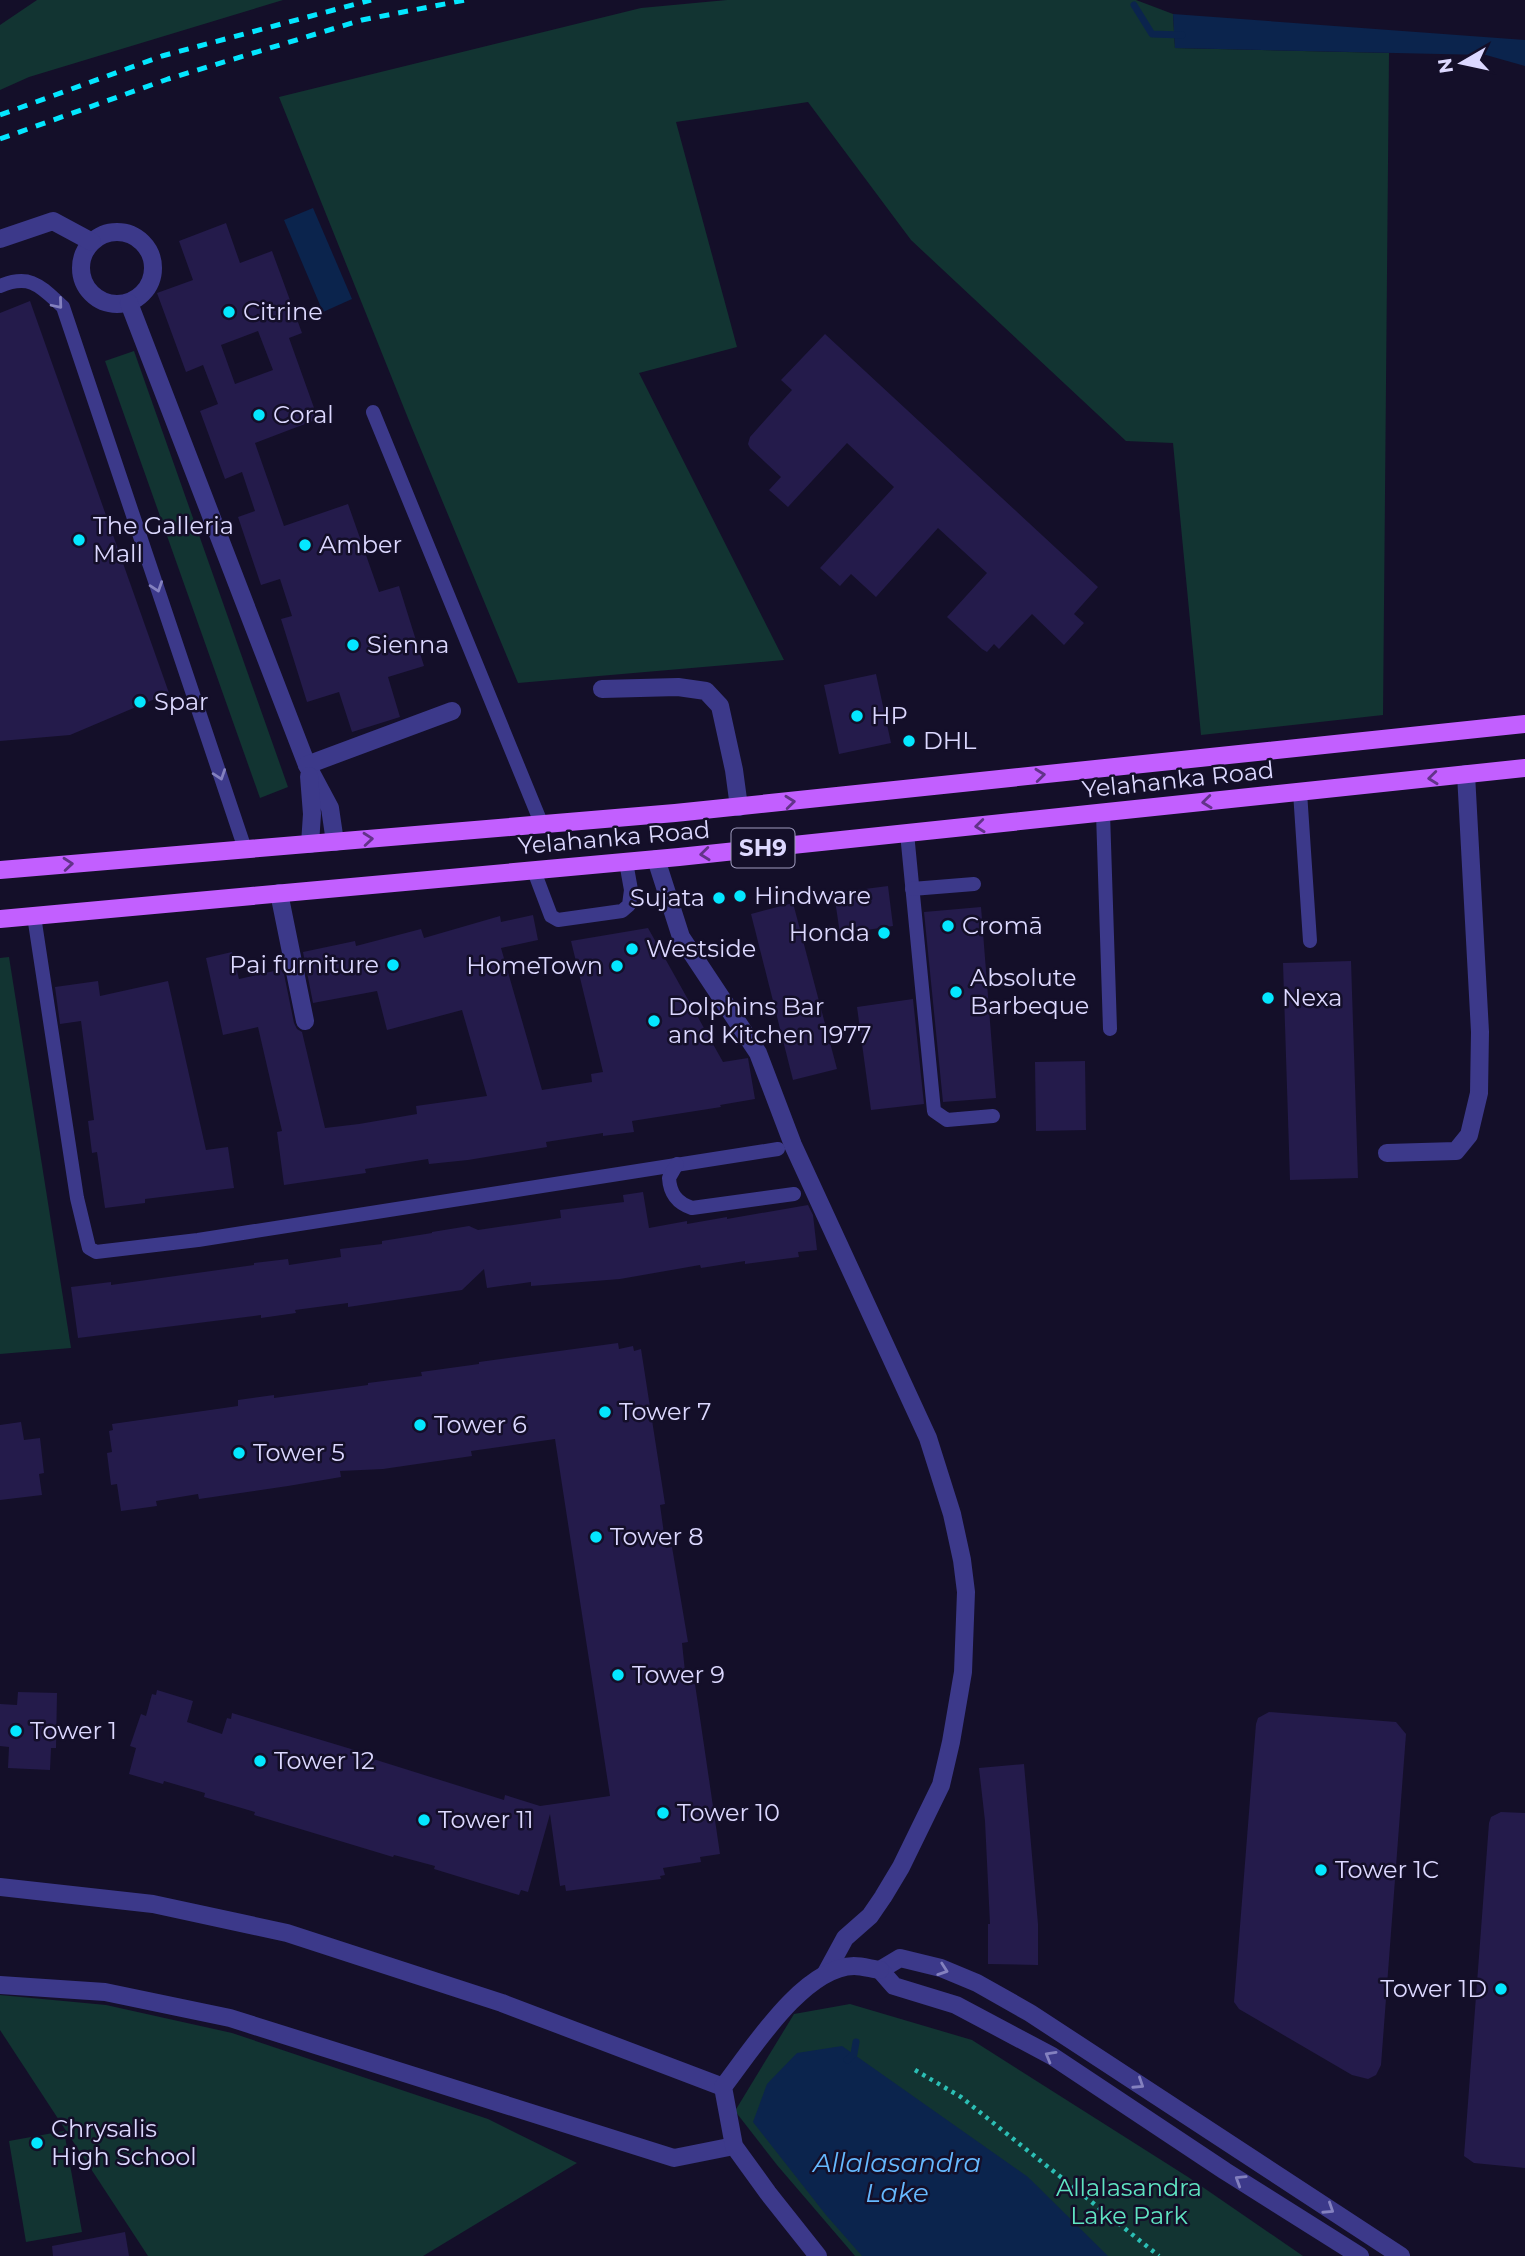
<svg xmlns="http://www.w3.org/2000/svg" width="1525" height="2256" font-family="Montserrat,sans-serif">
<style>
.green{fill:#123432}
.water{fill:#0b244d}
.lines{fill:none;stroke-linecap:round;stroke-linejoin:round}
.stream{stroke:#0b244d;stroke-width:7}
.building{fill:#241b4b;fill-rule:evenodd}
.path{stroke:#2cbfb5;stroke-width:4.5;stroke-dasharray:3.5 5;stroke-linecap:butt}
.service{stroke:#3c398a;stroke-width:14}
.minor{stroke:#3c398a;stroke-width:18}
.tertiary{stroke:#3c398a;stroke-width:18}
.primary{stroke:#c25fff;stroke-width:18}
.rail{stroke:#04e7ff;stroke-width:5;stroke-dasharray:10 9;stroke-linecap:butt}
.oneway{stroke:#8481bf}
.oneway2{stroke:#623389}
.poi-dot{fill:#04e7ff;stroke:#140f29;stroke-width:2.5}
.labels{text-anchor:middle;stroke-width:5;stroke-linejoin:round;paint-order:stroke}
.shield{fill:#140f29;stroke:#a09cbf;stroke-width:2}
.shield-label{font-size:23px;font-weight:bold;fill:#dcd8ff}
.poi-label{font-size:24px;fill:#dcd8ff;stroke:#140f29;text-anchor:start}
.street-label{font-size:24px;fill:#dcd8ff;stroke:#140f29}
.park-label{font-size:24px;fill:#5fe4c2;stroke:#140f29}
.water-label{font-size:26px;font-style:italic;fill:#66b9ff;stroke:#140f29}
</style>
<rect width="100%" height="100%" fill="#140f29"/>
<g class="green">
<polygon points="37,0 283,0 29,77 0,90 0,25"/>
<polygon points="727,0 1136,0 1173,14 1175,48 1389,53 1383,715 1201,735 1173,443 1126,441 911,240 808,102 676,122 737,347 639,373 784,660 518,683 412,428 279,97 641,8"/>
<polygon points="134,351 288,787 260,798 105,361"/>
<polygon points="9,957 71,1348 0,1354 0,958"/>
<polygon points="0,1995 106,2005 232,2033 488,2119 577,2163 423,2256 148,2256 0,2030"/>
<polygon points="850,2004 972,2040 1188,2177 1303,2256 855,2256 777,2165 735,2111 794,2014"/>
<polygon points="64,2131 82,2232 26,2242 9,2141"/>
</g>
<g class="water">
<polygon points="1173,14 1525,40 1525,66 1486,55 1175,48"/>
<polygon points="313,208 352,299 323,312 284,220"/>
<polygon points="842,2046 1028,2177 1108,2256 862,2256 826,2215 753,2122 767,2084 797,2053"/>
</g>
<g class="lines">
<g class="stream">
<polyline points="1134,5 1152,34 1182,35"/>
<polyline points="847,2060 854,2054 856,2042"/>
</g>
</g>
<g class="building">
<path d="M226 223 240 263 272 251 302 333 289 338 318 419 255 443 284 526 348 504 379 592 399 586 424 666 388 677 400 717 352 732 339 692 307 702 281 619 292 616 280 579 261 585 238 517 255 511 242 472 225 479 200 411 218 404 203 365 186 372 157 293 193 280 179 241ZM258 331 273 370 235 384 221 345Z"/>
<polygon points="30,301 169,693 70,735 0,741 0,313"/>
<polygon points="825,334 1098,587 1074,614 1084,623 1064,645 1032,614 999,649 994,644 987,652 982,649 947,617 987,573 938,528 876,597 851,574 840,586 820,568 894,487 847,443 788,507 769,490 781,477 750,448 748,444 750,437 792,390 781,380"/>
<polygon points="876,674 891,743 839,754 824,685"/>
<polygon points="888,886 893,926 840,934 834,893"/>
<polygon points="793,903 837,1069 793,1080 751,914"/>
<polygon points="981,907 996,1098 943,1102 924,912"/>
<polygon points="533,915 538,940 501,948 542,1090 592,1082 591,1074 603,1072 571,941 648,928 723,1062 748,1058 755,1099 720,1105 721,1107 632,1121 634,1132 603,1136 603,1133 546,1142 547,1147 468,1160 429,1164 428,1159 365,1169 366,1173 284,1185 277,1132 282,1131 258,1027 223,1035 206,958 232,952 239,979 283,969 294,1023 297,1029 302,1032 325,1128 359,1124 417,1114 416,1106 487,1096 462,1010 387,1030 377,991 313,1003 303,952 355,941 356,946 421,929 424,938 500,916 501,922"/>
<polygon points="1351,961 1358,1178 1290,1180 1283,963"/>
<polygon points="98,981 100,996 168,981 206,1150 228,1147 234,1188 145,1199 145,1203 105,1208 97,1152 92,1153 88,1121 94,1120 81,1021 60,1024 55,987"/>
<polygon points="913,999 924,1104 871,1110 857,1007"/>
<polygon points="1085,1061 1086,1130 1036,1131 1035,1062"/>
<polygon points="643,1192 649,1228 687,1221 687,1224 727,1217 727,1219 808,1205 813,1215 817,1250 798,1252 799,1257 745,1264 745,1261 701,1268 700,1265 620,1279 531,1286 531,1282 487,1288 484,1269 462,1290 348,1307 348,1303 295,1310 296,1313 261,1318 261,1315 78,1338 71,1287 111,1282 111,1285 254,1265 254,1263 288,1259 289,1265 341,1257 340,1249 382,1244 382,1241 432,1233 432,1232 469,1226 478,1230 561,1218 560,1210 624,1202 623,1195"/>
<polygon points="618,1343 619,1349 633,1346 634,1351 641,1349 665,1504 660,1505 666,1548 672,1547 688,1642 682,1643 686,1681 688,1685 695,1684 720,1854 700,1857 701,1862 663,1868 665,1875 660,1876 661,1879 566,1891 565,1885 560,1886 550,1814 528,1892 521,1890 519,1895 434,1869 435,1866 394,1855 393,1857 254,1815 255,1812 204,1797 205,1793 164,1781 163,1784 129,1774 136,1748 130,1746 141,1714 146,1716 152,1694 156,1695 157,1690 193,1701 187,1722 222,1734 227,1718 231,1719 232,1713 371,1755 370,1758 504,1800 505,1795 540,1806 610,1796 555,1439 471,1451 472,1456 383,1469 340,1471 341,1477 288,1486 199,1499 198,1494 156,1501 157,1506 121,1511 117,1484 111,1485 107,1453 112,1452 109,1431 113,1430 112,1424 238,1406 238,1400 274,1395 274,1398 368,1385 368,1383 422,1376 421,1372 479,1364 479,1362"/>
<polygon points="21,1422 24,1440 40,1438 44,1473 39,1474 42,1495 0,1500 0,1425"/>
<polygon points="18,1692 57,1693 56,1748 51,1748 50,1770 8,1768 9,1747 0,1746 0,1704 17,1705"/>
<polygon points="1269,1712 1396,1722 1406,1734 1381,2065 1376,2075 1368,2079 1352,2075 1239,2009 1234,2002 1256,1724 1258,1718"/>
<polygon points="1024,1764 1038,1924 1038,1965 988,1964 988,1924 990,1924 985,1821 979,1768"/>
<polygon points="1501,1812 1525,1813 1525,2168 1474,2163 1464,2156 1489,1823 1491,1817"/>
<polygon points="125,2232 129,2256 53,2256 52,2246"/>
</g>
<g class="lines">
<polyline class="path" points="915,2070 961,2097 1159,2256"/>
<g class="service">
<path d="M0 286C31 273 41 287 63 307L245 849"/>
<polyline points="373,412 542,825"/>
<polyline points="1300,792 1310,941"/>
<polyline points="1103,813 1110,1029"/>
<polyline points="907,833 934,1111 947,1120 993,1116"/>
<polyline points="534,871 551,916 558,920 622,911 629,905 631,890 626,862"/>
<polyline points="912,889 974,884"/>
<polyline points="34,916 77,1198 89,1248 96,1252 198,1240 778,1149"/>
<path d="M677 1164 669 1178C670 1194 677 1203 692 1208L794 1194"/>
</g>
<g class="minor">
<circle cx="117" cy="268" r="36"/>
<polyline points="0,239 53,221 92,242"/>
<polyline points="129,303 307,765 330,808 335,842"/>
<polyline points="602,689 678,687 706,691 720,706 734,770 739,807"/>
<polyline points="307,765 452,711"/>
<polyline points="309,776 312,814 310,844"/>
<polyline points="656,859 681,937 758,1053 793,1145 928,1438 952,1514 962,1560 966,1592 963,1672 951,1742 941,1785 901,1867 883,1897 870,1916 845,1938 826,1973"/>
<polyline points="279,893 305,1021"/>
<polyline points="1387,1153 1456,1151 1469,1135 1479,1093 1480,1032 1466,774"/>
<polyline points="0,1887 153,1904 287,1933 502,2003 723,2087"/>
</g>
<g class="tertiary">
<polyline points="880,1970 900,1958 941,1968 977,1983 1030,2013 1401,2256"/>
<polyline points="880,1970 894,1986 956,2005 1052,2056 1225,2171 1360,2256"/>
<polyline points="0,1985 105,1992 230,2018 674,2158 734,2146"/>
<path d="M818 2256 768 2193 734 2146 723 2087C751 2051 803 1967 854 1966 862 1966 872 1969 880 1970"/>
</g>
<g class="primary">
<polyline points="0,870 675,813 1525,724"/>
<polyline points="0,919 679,857 1525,768"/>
</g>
<g class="rail">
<polyline points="0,115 162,56 371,0"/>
<polyline points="0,139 168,79 362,20 465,0"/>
</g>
</g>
<defs><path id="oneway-chevron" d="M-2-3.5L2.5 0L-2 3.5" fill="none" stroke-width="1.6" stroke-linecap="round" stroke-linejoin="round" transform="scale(1.75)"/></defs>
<g class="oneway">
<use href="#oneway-chevron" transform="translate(58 304) rotate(50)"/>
<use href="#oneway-chevron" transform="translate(157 587) rotate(71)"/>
<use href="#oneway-chevron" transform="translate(220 775) rotate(71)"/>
<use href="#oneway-chevron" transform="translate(943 1970) rotate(19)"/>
<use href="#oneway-chevron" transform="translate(1050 2056) rotate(-150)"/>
<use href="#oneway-chevron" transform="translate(1139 2084) rotate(33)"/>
<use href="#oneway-chevron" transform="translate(1240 2180) rotate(-148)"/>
<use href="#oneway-chevron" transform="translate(1329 2209) rotate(33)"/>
</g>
<g class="oneway2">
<use href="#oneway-chevron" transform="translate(1040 775) rotate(-6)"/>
<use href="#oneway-chevron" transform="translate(1433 778) rotate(174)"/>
<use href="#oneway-chevron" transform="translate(790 802) rotate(-6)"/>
<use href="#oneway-chevron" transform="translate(1207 802) rotate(174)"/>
<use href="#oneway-chevron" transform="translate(980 826) rotate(174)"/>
<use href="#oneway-chevron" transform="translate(368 839) rotate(-5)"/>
<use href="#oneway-chevron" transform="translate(705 854) rotate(174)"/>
<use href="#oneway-chevron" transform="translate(68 864) rotate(-5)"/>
</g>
<g class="poi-dot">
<circle cx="229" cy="312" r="7"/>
<circle cx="259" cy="415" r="7"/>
<circle cx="79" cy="540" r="7"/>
<circle cx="305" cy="545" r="7"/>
<circle cx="353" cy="645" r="7"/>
<circle cx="140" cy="702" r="7"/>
<circle cx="857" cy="716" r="7"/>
<circle cx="909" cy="741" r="7"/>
<circle cx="740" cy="896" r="7"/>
<circle cx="719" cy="898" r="7"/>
<circle cx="948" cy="926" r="7"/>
<circle cx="884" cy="933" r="7"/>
<circle cx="632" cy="949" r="7"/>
<circle cx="393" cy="965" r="7"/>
<circle cx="617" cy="966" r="7"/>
<circle cx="956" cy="992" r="7"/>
<circle cx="1268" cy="998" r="7"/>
<circle cx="654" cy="1021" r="7"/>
<circle cx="605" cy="1412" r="7"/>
<circle cx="420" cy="1425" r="7"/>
<circle cx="239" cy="1453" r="7"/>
<circle cx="596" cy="1537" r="7"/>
<circle cx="618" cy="1675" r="7"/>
<circle cx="16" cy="1731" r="7"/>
<circle cx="260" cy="1761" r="7"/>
<circle cx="663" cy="1813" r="7"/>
<circle cx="424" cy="1820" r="7"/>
<circle cx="1321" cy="1870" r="7"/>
<circle cx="1501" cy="1989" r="7"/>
<circle cx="37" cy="2143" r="7"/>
</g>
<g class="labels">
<rect class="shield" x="731.5" y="828.5" width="63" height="39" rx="5"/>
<g class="shield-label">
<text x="763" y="856">SH9</text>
</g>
<g class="poi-label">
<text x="243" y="320">Citrine</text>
<text x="273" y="423">Coral</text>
<text x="93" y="534">The Galleria<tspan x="93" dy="28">Mall</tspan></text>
<text x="319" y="553">Amber</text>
<text x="367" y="653">Sienna</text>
<text x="154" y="710">Spar</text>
<text x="871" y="724">HP</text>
<text x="923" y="749">DHL</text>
<text x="754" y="904">Hindware</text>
<text x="705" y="906" text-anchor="end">Sujata</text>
<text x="962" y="934">Cromā</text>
<text x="870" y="941" text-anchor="end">Honda</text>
<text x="646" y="957">Westside</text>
<text x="379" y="973" text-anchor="end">Pai furniture</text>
<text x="603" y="974" text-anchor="end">HomeTown</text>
<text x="970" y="986">Absolute<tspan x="970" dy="28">Barbeque</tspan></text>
<text x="1282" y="1006">Nexa</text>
<text x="668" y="1015">Dolphins Bar<tspan x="668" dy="28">and Kitchen 1977</tspan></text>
<text x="619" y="1420">Tower 7</text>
<text x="434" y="1433">Tower 6</text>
<text x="253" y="1461">Tower 5</text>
<text x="610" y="1545">Tower 8</text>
<text x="632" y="1683">Tower 9</text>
<text x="30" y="1739">Tower 1</text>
<text x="274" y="1769">Tower 12</text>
<text x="677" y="1821">Tower 10</text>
<text x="438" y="1828">Tower 11</text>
<text x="1335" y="1878">Tower 1C</text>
<text x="1487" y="1997" text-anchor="end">Tower 1D</text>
<text x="51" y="2137">Chrysalis<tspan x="51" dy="28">High School</tspan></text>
</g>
<g class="street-label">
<text transform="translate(1178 780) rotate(-6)" y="8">Yelahanka Road</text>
<text transform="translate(614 838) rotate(-5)" y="8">Yelahanka Road</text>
</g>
<g class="park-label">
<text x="1129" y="2196">Allalasandra<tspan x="1129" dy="28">Lake Park</tspan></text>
</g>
<g class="water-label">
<text x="897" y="2172">Allalasandra<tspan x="897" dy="30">Lake</tspan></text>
</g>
</g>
<g transform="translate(1462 63) rotate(261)" stroke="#140f29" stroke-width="5" paint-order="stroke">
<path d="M0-5L12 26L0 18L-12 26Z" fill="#dcd8ff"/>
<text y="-10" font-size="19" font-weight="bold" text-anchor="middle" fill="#dcd8ff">N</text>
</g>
</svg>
